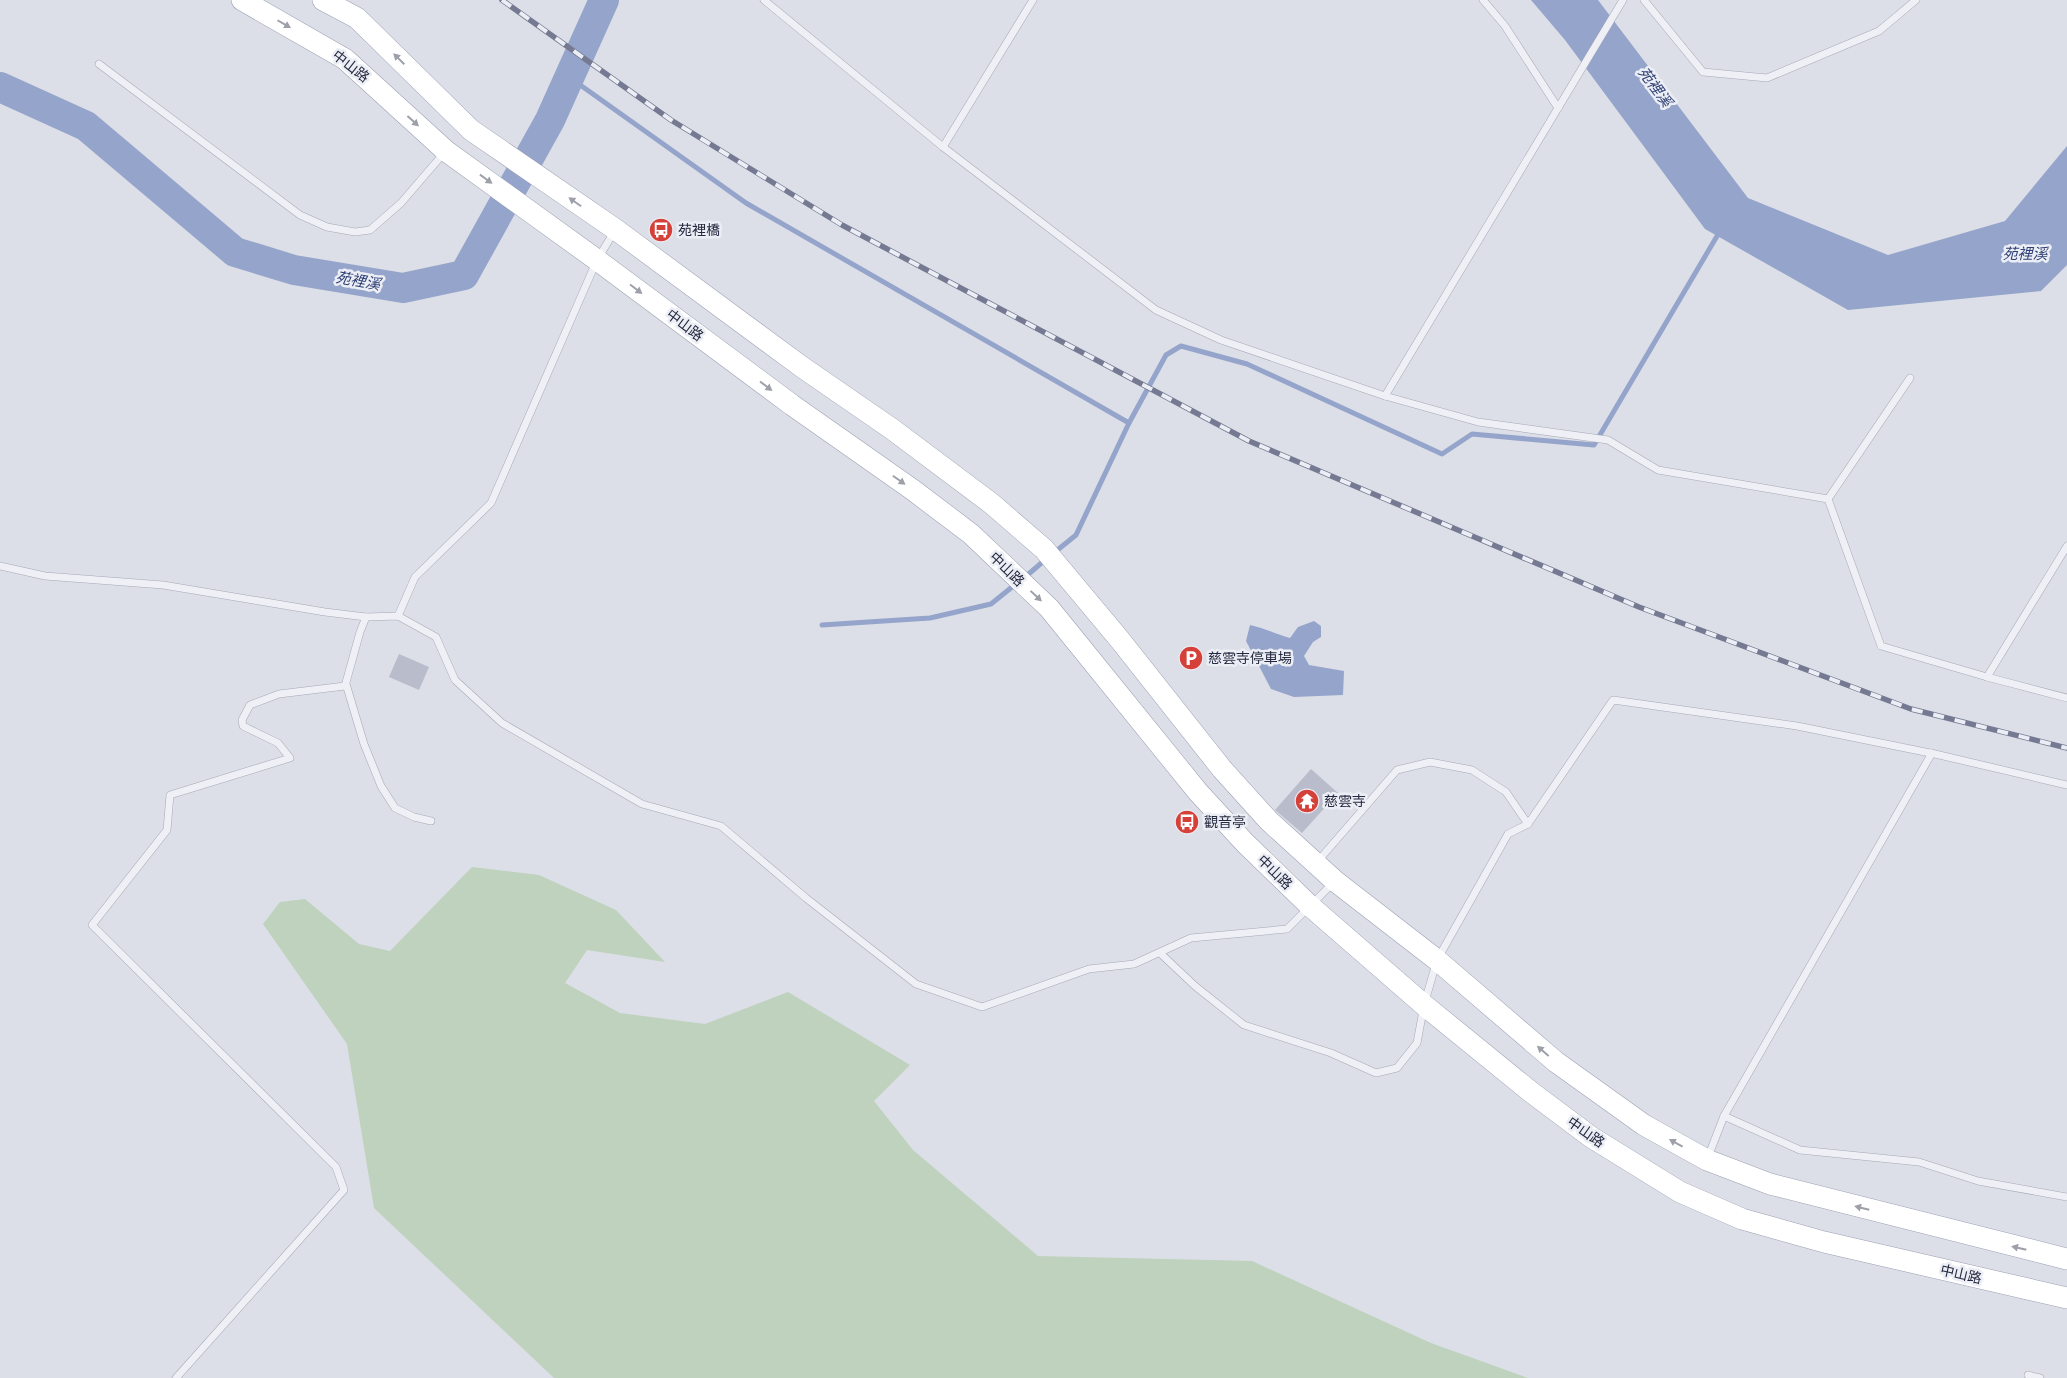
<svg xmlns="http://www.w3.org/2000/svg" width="2067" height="1378" font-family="Quicksand,'Noto Sans TC',sans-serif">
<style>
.green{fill:#bed2bd}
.water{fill:#95a4ca}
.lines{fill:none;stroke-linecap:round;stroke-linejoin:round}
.stream{stroke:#95a4ca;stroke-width:5}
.river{stroke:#95a4ca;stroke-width:30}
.building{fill:#b9bcca}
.lane-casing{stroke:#a5a8b5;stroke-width:8}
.primary-casing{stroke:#9ba0b4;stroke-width:22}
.lane{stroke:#eff0f6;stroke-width:7}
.primary{stroke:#fff;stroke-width:21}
.rail-casing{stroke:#757a92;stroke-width:5.5}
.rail{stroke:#eceef5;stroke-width:4;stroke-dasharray:11;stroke-linecap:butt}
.oneway{fill:#9d9fa9}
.labels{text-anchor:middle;stroke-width:5;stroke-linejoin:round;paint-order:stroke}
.street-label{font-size:14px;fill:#25293f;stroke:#eceef5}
.poi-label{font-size:14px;fill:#25293f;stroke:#eceef5;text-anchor:start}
.water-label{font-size:15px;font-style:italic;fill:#2d3f74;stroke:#eceef5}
</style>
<rect width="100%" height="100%" fill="#dcdfe7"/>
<polygon class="green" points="472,867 539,875 616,910 665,962 587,950 565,983 620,1013 705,1024 788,992 910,1065 874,1101 913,1150 1038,1256 1252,1261 1431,1343 1528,1378 554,1378 374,1208 347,1044 263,924 280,902 305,899 359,944 390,951"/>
<g class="water">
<polygon points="1531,0 1598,0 1748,198 1888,255 2005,221 2067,146 2067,265 2041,291 1848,310 1705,229 1565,40"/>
<path d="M1314 621 1321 626V637L1313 642 1304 656 1309 665 1344 671 1343 695 1294 697 1271 689 1246 641 1250 625C1264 628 1276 634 1290 638L1298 627Z"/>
</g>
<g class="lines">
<g class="stream">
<polyline points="569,77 746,203 1129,423 1076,535 1055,552"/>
<polyline points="1129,423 1166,355 1181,346 1247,364 1442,454 1472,434 1594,445 1720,231"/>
<polyline points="1024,578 1046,559"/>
<polyline points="822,625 930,618 991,604 1017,583"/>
</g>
<polyline class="river" points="0,87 86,126 235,252 294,270 403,288 464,275 550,120 604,0"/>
</g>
<g class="building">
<polygon points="399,654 429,667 419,690 389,677"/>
<polygon points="1311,769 1338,793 1302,833 1275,810"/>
</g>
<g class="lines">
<g class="lane-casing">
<g id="lane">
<polyline points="764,0 943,147 1156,310 1221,340 1385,396 1478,422 1608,440 1658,470 1828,499 1881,646 1987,677 2067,698"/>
<polyline points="1483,0 1505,26 1558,108"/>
<polyline points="1644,0 1703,72 1767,78 1879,31 1916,0"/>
<polyline points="99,64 300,215 327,227 355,232 370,230 401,203 444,153"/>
<polyline points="943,147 1033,0"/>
<polyline points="1385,396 1623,0"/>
<polyline points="1828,499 1910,378"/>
<polyline points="0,566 45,576 163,585 325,612 366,617 398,616 436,637 455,680 502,723 642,804 721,826 806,898 916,984 982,1007 1089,969 1134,964 1191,938 1287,929 1334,882"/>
<polyline points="398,616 415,577 491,503 597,260 614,232"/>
<polyline points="1987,677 2067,546"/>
<polyline points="346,684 364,744 381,786 395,808 414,817 431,821"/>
<polyline points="1318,861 1397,770 1430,762 1472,770 1506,792 1528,824"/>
<polyline points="1160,953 1195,986 1244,1025 1331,1053 1376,1073 1397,1068 1417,1043 1424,1005 1437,960 1508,834 1528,824 1613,700 1797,726 1935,754 2067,785"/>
<polyline points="1724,1116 1800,1150 1919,1162 1978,1181 2067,1197"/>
<polyline points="1708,1157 1724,1116 1932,753"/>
<polyline points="2028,1375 2040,1378"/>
<polyline points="176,1378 344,1190 336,1167 92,925 167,830 170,795 290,758 278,743 243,726 242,720 250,705 279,694 345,686 360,632 366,617"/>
</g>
</g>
<g class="primary-casing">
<g id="primary">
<polyline points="242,0 345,59 446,151 597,260 792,405 913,490 971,534 1049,608 1198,792 1245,843 1309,905 1424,1005 1531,1092 1591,1137 1680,1192 1742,1219 1824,1242 2067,1298"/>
<polyline points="323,0 357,18 471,130 615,229 802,367 892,429 992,504 1044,549 1120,640 1222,769 1269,821 1335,881 1437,960 1556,1062 1644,1125 1707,1160 1770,1184 2067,1259"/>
</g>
</g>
<use href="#lane" class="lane"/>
<use href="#primary" class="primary"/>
<g class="rail-casing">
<polyline id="rail" points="502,0 671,120 842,225 1249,441 1639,607 1911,709 2067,748"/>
</g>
<use href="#rail" class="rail"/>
</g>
<defs><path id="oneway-solid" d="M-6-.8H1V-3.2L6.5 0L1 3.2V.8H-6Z" transform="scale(1.25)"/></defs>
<g class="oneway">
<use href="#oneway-solid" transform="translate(284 24) rotate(30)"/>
<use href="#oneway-solid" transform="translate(399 59) rotate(-135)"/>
<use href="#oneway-solid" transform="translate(413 121) rotate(42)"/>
<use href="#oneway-solid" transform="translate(486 179) rotate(36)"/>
<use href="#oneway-solid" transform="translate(575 202) rotate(-145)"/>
<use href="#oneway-solid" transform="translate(636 289) rotate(37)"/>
<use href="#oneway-solid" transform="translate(766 386) rotate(37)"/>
<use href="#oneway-solid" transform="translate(899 480) rotate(35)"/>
<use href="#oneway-solid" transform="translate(1036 596) rotate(43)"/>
<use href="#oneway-solid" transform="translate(1543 1051) rotate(-139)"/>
<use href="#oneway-solid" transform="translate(1676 1143) rotate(-151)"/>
<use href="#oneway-solid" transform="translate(1862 1208) rotate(-166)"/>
<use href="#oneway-solid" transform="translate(2019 1248) rotate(-167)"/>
</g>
<defs>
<g id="bus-disc" transform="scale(1.25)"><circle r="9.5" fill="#d54039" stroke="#eceef5"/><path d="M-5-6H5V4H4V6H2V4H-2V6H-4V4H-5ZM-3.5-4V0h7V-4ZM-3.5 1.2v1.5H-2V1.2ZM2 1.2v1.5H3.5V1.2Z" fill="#fff"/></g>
<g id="parking-disc" transform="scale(1.25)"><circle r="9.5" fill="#d54039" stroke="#eceef5"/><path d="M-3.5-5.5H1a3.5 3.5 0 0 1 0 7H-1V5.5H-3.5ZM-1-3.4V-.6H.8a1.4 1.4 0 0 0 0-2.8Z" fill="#fff"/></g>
<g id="temple-disc" transform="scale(1.25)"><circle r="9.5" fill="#d54039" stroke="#eceef5"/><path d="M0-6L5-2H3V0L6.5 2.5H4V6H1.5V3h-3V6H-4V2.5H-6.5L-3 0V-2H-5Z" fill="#fff"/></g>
</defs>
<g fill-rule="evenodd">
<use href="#bus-disc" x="661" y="230"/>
<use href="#parking-disc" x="1191" y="658"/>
<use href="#temple-disc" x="1307" y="801"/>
<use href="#bus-disc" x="1187" y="822"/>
</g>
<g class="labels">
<g class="street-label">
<text transform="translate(351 66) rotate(38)" y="5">中山路</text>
<text transform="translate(685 325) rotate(37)" y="5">中山路</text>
<text transform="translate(1007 569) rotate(44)" y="5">中山路</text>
<text transform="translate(1275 872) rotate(44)" y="5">中山路</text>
<text transform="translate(1586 1132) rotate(35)" y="5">中山路</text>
<text transform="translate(1961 1274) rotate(13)" y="5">中山路</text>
</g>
<g class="poi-label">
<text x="678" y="235">苑裡橋</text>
<text x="1208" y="663">慈雲寺停車場</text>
<text x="1324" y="806">慈雲寺</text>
<text x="1204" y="827">觀音亭</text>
</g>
<g class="water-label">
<text transform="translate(1655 87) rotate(53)" y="5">苑裡溪</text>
<text x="2025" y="259">苑裡溪</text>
<text transform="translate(358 281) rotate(10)" y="5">苑裡溪</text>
</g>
</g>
</svg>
